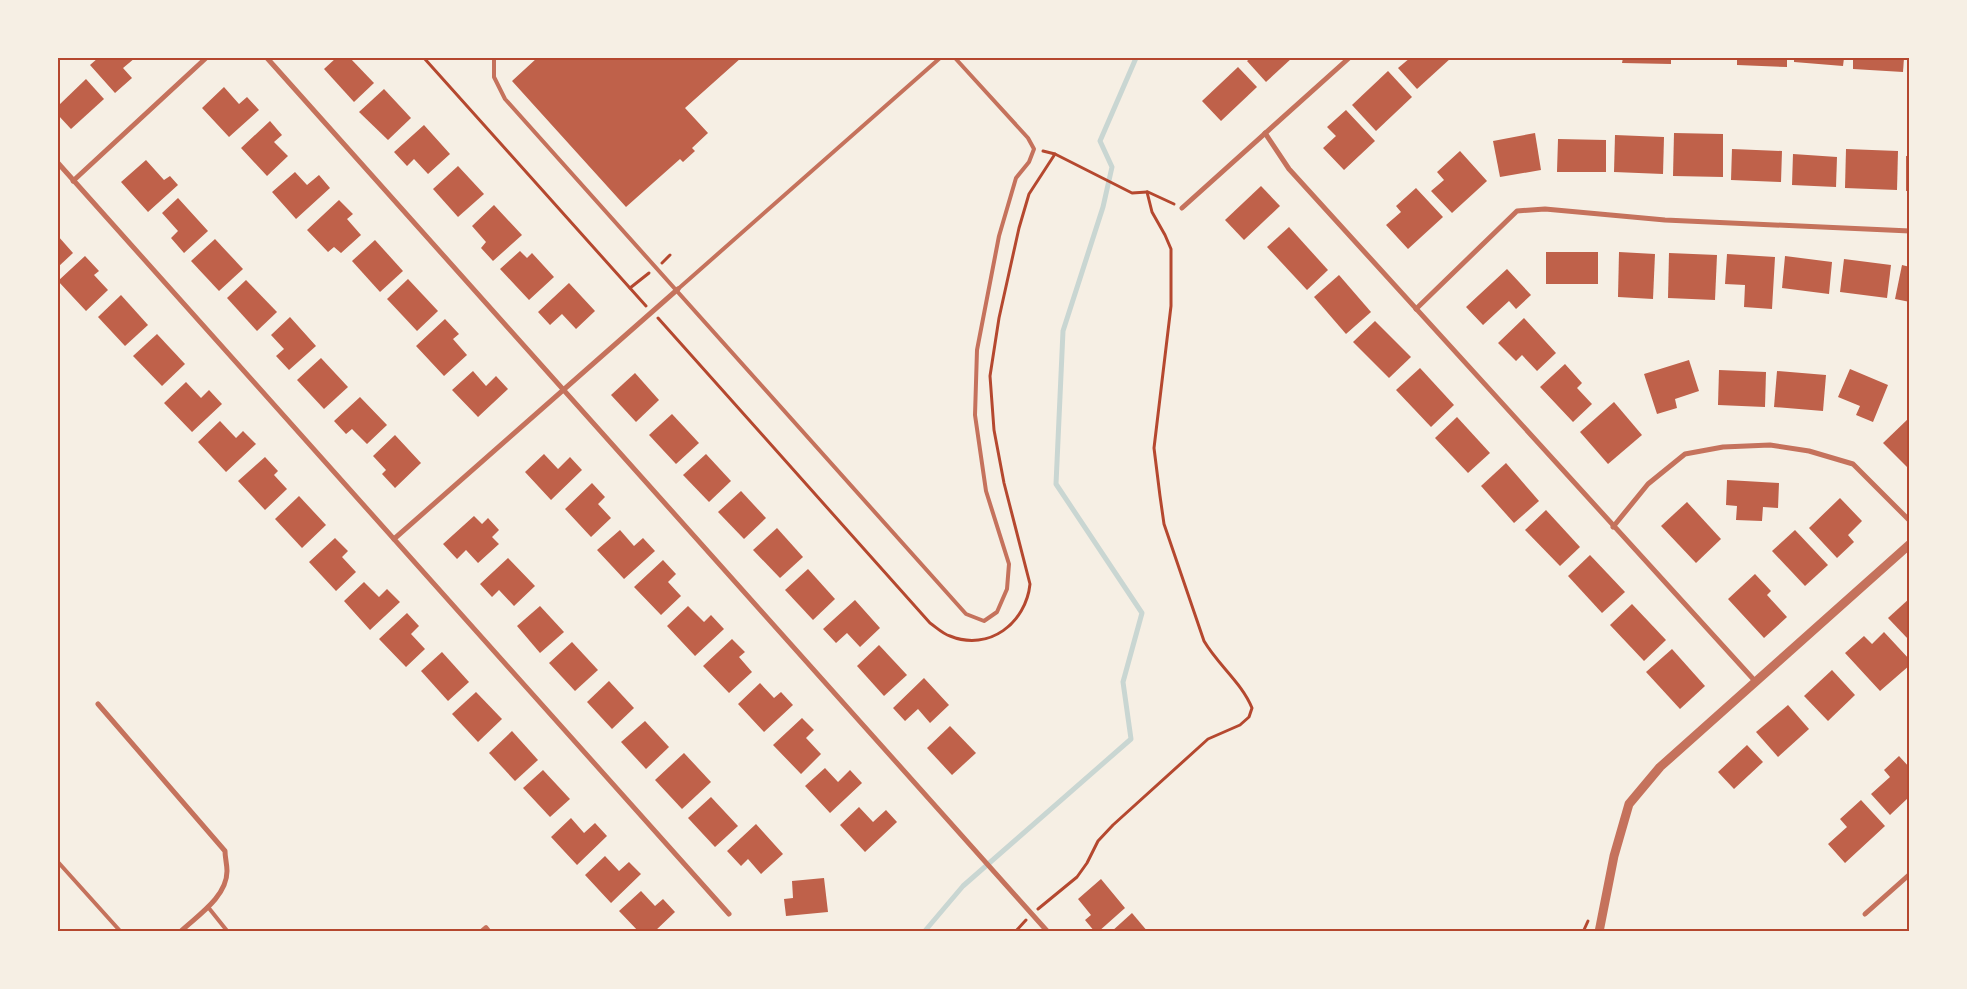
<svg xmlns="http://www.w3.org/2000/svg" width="1967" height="989" font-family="Raleway,sans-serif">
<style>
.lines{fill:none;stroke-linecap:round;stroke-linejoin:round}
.stream{stroke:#c9d6d2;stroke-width:5}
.building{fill:#bf614a}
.path{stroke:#b5482f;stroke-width:3}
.service{stroke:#c5725c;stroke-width:4}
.minor{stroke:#c5725c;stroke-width:5}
.tertiary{stroke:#c5725c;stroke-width:9}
.neatline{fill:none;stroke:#b5482f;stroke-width:2}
</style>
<rect width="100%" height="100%" fill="#f6efe4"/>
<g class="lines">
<polyline class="stream" points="924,932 963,886 1131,739 1123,682 1142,613 1056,484 1063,331 1103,207 1112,167 1100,141 1136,58"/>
</g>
<g class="building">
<polygon points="98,58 135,58 123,68 132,78 115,93 90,65"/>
<polygon points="336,58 350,58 374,83 354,102 324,69"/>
<polygon points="537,58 741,58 685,108 708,133 692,148 695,151 683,162 680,159 626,207 512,81"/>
<polygon points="1251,58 1292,58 1266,82 1247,61"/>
<polygon points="1410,58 1451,58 1417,89 1398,68"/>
<polygon points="1623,58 1671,58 1671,64 1622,63"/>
<polygon points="1692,58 1728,58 1728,60 1692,59"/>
<polygon points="1737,58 1787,58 1787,67 1737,65"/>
<polygon points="1794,58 1844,58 1843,66 1794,62"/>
<polygon points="1853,58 1904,58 1903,72 1853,69"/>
<polygon points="1238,67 1257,87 1221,121 1202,101"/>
<polygon points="1388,71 1412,97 1376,131 1352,105"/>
<polygon points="86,79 104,99 71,129 58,115 58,106"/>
<polygon points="224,87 239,104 247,97 259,110 229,137 202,108"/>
<polygon points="384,89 411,118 388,140 359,112"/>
<polygon points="1346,110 1375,141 1344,170 1323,148 1336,136 1327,127"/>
<polygon points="270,121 282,135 274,142 288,156 267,176 241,148"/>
<polygon points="424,125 450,154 428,174 414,159 407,166 394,152"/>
<polygon points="1535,133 1541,170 1500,177 1493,141"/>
<polygon points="1674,133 1723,134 1723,177 1673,176"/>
<polygon points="1615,135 1664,137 1663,174 1614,172"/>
<polygon points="1558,139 1606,140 1606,172 1557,172"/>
<polygon points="1732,149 1782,151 1781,182 1731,180"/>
<polygon points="1846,149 1898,151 1897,190 1845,188"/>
<polygon points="1460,151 1487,181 1452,213 1431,191 1444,180 1437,172"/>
<polygon points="1793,154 1837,157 1836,187 1792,185"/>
<rect x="1906" y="156" width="4" height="35"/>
<polygon points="146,160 164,180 170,176 178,185 148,212 121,182"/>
<polygon points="458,166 484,194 458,217 433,189"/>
<polygon points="295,172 307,185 319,175 330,188 296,219 272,192"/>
<polygon points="1261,186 1280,206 1244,240 1225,220"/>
<polygon points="1416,188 1443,217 1408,249 1386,225 1401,212 1396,206"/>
<polygon points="178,198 208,231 184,253 171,238 178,231 162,213"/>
<polygon points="339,200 353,214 347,219 361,235 341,253 334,247 328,252 307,230"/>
<polygon points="494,205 522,235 493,261 481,248 486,242 472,226"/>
<polygon points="1289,227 1328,270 1307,290 1267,247"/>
<polygon points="58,236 73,253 58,267"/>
<polygon points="215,239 243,269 219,291 191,261"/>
<polygon points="375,240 403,271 380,292 352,261"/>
<polygon points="520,251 527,258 532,253 554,277 529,300 500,269"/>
<rect x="1546" y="252" width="52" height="32"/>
<polygon points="1619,252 1655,254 1653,299 1618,297"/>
<polygon points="1669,253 1717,255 1715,300 1668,298"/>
<polygon points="1727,254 1775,257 1772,309 1744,307 1745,285 1725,284"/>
<polygon points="85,256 99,271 94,275 108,290 86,311 58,281"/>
<polygon points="1785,256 1832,262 1829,294 1782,288"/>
<polygon points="1844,259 1891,265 1887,298 1840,292"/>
<polygon points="1902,265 1910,267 1910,302 1895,299"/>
<polygon points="1507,269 1531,295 1516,309 1509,301 1483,325 1466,307"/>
<polygon points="1339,275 1371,312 1346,334 1314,297"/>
<polygon points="408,279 438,311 417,331 387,299"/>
<polygon points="246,280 277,312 257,331 227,298"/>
<polygon points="569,283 595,311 576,329 562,314 550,325 538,312"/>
<polygon points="121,295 148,325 125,346 98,317"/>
<polygon points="290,317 316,346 289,370 276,356 284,349 271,335"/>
<polygon points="1524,318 1556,353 1537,371 1522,355 1516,361 1498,343"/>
<polygon points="445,319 459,334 453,339 467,355 444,376 416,346"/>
<polygon points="1375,321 1411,357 1389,378 1353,342"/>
<polygon points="157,334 185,364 162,386 133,356"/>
<polygon points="321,358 348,387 324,409 297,380"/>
<polygon points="1689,360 1699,391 1675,399 1677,408 1657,414 1644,374"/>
<polygon points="1565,364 1582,383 1577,388 1592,404 1573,422 1540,387"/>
<polygon points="1420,368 1454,405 1431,427 1396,390"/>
<polygon points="1850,369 1888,385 1873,422 1856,415 1860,406 1838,397"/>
<polygon points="1719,370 1766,372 1765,407 1718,405"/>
<polygon points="473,371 486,386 496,376 508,389 478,417 452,390"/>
<polygon points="1777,371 1826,375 1823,411 1774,407"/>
<polygon points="635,373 659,400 636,422 611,395"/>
<polygon points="186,382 201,398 209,390 222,404 192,432 164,403"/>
<polygon points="360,397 387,425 367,444 352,429 346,434 334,421"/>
<polygon points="1614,402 1642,435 1608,464 1580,432"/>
<polygon points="672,414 699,443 676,464 649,435"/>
<polygon points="1457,417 1490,453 1468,473 1435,438"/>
<polygon points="1910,417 1910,470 1883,443"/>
<polygon points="220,421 236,438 243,431 256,444 226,472 198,442"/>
<polygon points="395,435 421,463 395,488 382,474 386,470 373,456"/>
<polygon points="544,454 558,469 570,457 582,470 551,500 525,472"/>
<polygon points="706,454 731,481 709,502 683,475"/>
<polygon points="265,457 278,471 274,475 287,489 265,510 238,481"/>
<polygon points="1506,463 1539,501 1514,523 1481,486"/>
<polygon points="1727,480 1779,483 1778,508 1763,507 1762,521 1736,520 1737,506 1726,505"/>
<polygon points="592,483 605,497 598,504 611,518 591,537 565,509"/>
<polygon points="741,491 766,518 744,539 718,512"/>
<polygon points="299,496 326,525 302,548 275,519"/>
<polygon points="1840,498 1862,521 1848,535 1854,542 1837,558 1809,528"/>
<polygon points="1687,502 1721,539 1696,563 1661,526"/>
<polygon points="1546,510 1580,547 1560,566 1525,530"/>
<polygon points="474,516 482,524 488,518 499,530 492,537 499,544 478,563 466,550 457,559 443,544"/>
<polygon points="777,528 803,557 780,578 753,550"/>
<polygon points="620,530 634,546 643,538 655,551 624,579 597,550"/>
<polygon points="1795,530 1828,565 1805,586 1772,551"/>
<polygon points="335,538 348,551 342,557 356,572 336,591 309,562"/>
<polygon points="1590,555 1625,592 1602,613 1568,576"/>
<polygon points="508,558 535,586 514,606 499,590 492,597 480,584"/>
<polygon points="663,560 676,574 668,582 681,596 661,615 634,587"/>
<polygon points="808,569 835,599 813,620 785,590"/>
<polygon points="1755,574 1771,591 1767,595 1787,617 1764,638 1728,599"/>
<polygon points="364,582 379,597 387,589 400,602 370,630 344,601"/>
<polygon points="1910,598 1910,638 1908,639 1888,618"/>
<polygon points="855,600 880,628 860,647 847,633 836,643 823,629"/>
<polygon points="1632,604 1666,640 1644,661 1610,625"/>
<polygon points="540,606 564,632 540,653 517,626"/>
<polygon points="688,606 704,622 711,615 724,629 695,656 667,626"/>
<polygon points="407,613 419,626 411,634 425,649 406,667 379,639"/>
<polygon points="1884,632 1910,660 1910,665 1880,691 1845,653 1864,636 1872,644"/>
<polygon points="732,639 745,652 739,657 752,672 729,693 703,666"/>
<polygon points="572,642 598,670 575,691 549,663"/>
<polygon points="879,645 907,675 884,696 857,666"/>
<polygon points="1672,649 1705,686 1680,709 1646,672"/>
<polygon points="442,652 469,682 448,701 421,671"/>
<polygon points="1832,670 1855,695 1828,721 1804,696"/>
<polygon points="924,678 949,705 930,723 918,709 905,721 893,708"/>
<polygon points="609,681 634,708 612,729 587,702"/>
<polygon points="760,683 774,698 781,692 793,705 764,732 738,704"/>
<polygon points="476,692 502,719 478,742 452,714"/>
<polygon points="1788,705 1809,729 1778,757 1756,732"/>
<polygon points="802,718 814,730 806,738 821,754 801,774 773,745"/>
<polygon points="645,721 669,747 646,769 621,742"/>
<polygon points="950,726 976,753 952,775 927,748"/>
<polygon points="512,731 538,760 515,781 489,753"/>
<polygon points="1747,745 1763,762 1734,789 1718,772"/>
<polygon points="684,753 711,782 682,809 655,780"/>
<polygon points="1899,756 1910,768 1910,799 1908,798 1890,815 1871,794 1890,777 1884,770"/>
<polygon points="825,768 838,782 850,770 862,783 830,813 805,786"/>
<polygon points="543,770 570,799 550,817 523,788"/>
<polygon points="711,797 738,826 715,847 688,818"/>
<polygon points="1861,800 1885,826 1845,863 1828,844 1847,827 1840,819"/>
<polygon points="859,807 873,822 886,810 897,822 865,852 840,825"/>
<polygon points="571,818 584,833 595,823 607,836 577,865 551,837"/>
<polygon points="756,824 783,854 761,874 748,859 741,866 727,851"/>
<polygon points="605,856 619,871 629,862 641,874 611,903 585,875"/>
<polygon points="824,878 828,912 786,916 784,899 793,898 792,881"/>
<polygon points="1101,879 1125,908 1098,932 1095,932 1085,920 1091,915 1078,899"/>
<polygon points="641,891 655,906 663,899 675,912 654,932 639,932 619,911"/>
<polygon points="1132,913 1148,932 1111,932"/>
</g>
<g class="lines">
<g class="path">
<polyline points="424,58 646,306"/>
<polyline points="1043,151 1055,154 1132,193 1147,192"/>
<polyline points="1148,192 1174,204"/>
<polyline points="662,263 670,255"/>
<polyline points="630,288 649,273"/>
<path d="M658 318 930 623C936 627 943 634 950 636 989 652 1026 623 1030 584L1004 483 994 430 990 376 999 318 1019 228 1029 194 1055 154"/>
<path d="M1038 909 1077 877 1087 863 1098 841 1113 825 1208 739 1240 725 1249 717 1252 708C1242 683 1218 665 1204 641L1164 524 1160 496 1154 448 1171 306V249L1165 235 1152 212 1147 192"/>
<polyline points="1015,932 1026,920"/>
<polyline points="1583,932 1588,921"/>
</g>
<g class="service">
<polyline points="494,58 494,77 505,99 966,614 984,621 997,612 1007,589 1009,564 986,491 975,415 977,350 999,236 1016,178 1029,162 1034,149 1028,138 955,58"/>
<polyline points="678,289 940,58"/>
<polyline points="58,862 121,932"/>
<polyline points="208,907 228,932"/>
<polyline points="480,932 486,927 490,932"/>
</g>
<g class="minor">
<polyline points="267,58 1048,932"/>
<polyline points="1265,133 1289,169 1755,681"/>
<polyline points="58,163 729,914"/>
<polyline points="73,181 206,58"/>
<polyline points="1182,208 1349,58"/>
<polyline points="1416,309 1517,211 1545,209 1665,220 1910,231"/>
<polyline points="1613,527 1648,484 1685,454 1723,447 1770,445 1809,451 1853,464 1910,521"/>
<polyline points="394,539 678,289"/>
<path d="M98 704 225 851C225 858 227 864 227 871 227 897 197 916 180 932"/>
<polyline points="1865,914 1910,874"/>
</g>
<polyline class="tertiary" points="1599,932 1614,856 1629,804 1660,767 1910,544"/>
</g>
<rect width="1967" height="989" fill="none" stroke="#f6efe4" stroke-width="118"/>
<rect x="59" y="59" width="1849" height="871" class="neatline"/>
</svg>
